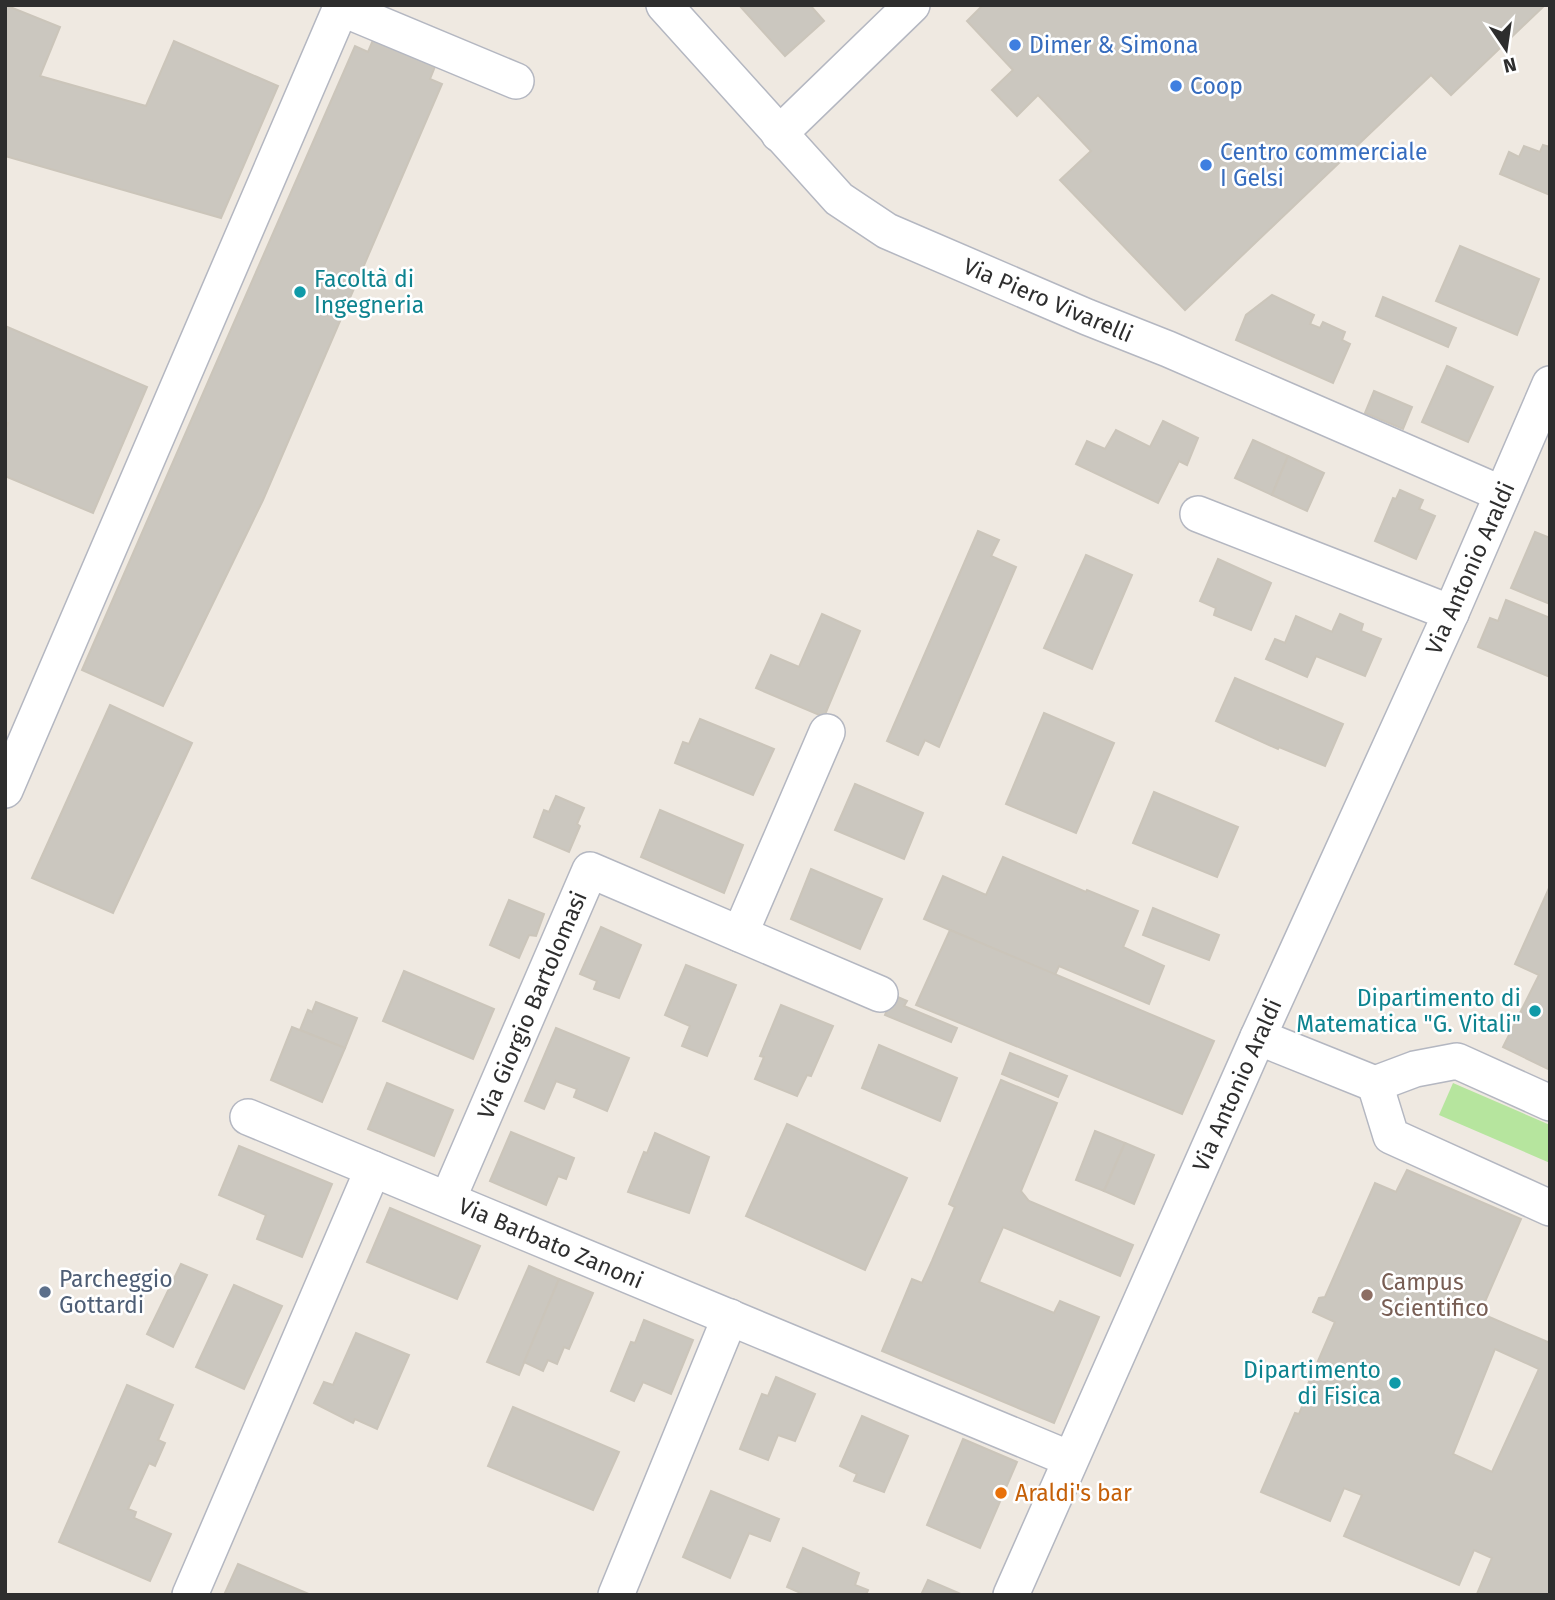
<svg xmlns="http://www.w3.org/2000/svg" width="1555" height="1600" font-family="'Fira Sans',sans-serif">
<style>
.green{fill:#b6e59e}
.building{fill:#cbc7bf;stroke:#cbc5ba;stroke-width:2;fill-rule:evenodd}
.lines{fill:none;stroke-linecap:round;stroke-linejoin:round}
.minor-casing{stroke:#b4b7c1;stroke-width:38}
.minor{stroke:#fff;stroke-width:35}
.shop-dot{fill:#3f7fe0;stroke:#fff;stroke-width:2.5}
.culture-dot{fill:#0f9aa8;stroke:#fff;stroke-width:2.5}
.service-dot{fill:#5c6f8a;stroke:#fff;stroke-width:2.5}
.education-dot{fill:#8d6e63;stroke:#fff;stroke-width:2.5}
.food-dot{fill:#e8710a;stroke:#fff;stroke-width:2.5}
.labels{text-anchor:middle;stroke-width:5;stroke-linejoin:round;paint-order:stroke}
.shop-label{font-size:23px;fill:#366cbe;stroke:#fff;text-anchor:start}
.culture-label{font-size:23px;fill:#0d838f;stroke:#fff;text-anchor:end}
.street-label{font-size:23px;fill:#2e2e2e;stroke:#fff}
.service-label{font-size:23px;fill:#4e5e75;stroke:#fff;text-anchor:start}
.education-label{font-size:23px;fill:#785e54;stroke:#fff;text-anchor:start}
.food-label{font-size:23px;fill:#c56008;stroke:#fff;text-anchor:start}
</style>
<rect width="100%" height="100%" fill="#efe9e1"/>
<polygon class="green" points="1453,1083 1550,1125 1550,1163 1439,1115"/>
<g class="building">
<polygon points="5,5 60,27 40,76 146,106 174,41 278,86 221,218 5,156"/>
<polygon points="739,5 810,5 824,21 785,56"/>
<polygon points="983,5 1545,5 1451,95 1431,75 1185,310 1060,180 1091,151 1038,95 1017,116 992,90 1013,70 967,21"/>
<polygon points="376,33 438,59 430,79 442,84 263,500 163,706 82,670 355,46 368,52"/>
<polygon points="1543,145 1550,147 1550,195 1500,174 1509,152 1519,157 1524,146 1540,152"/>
<polygon points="1460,246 1539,279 1517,335 1436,301"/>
<polygon points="1272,295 1314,315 1310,324 1320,328 1323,322 1345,332 1342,340 1350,344 1333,383 1236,340 1246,315"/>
<polygon points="1383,297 1456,328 1448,347 1376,316"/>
<polygon points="5,326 147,387 93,513 5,476 5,430 8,423 5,422"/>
<polygon points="1447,366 1493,387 1468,442 1422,422"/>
<polygon points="1374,391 1412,407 1403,429 1365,413"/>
<polygon points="1163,421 1198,438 1187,465 1179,461 1158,503 1076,464 1087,441 1105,449 1116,430 1150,447"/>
<polygon points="1253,440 1288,456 1272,495 1235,478"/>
<polygon points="1288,456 1324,473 1307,511 1272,495"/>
<polygon points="1400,490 1423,500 1419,509 1435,516 1416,559 1375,541 1393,498 1396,499"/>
<polygon points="978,531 999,540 991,556 1016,567 939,747 925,740 918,755 887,741"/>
<polygon points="1535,532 1550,538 1550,604 1511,588"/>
<polygon points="1086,555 1132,575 1092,669 1044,648"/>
<polygon points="1218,559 1271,583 1251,630 1214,615 1216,608 1200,601"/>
<polygon points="1506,600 1550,618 1550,677 1478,647 1490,618 1498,621"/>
<polygon points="822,614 860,631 824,717 756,688 771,655 799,667"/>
<polygon points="1340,614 1363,624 1361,631 1381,639 1365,676 1316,656 1307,677 1266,659 1275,639 1285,643 1296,616 1332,632"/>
<polygon points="1235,678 1343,724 1325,766 1279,747 1278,749 1216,721"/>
<polygon points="110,705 192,743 113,913 32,878"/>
<polygon points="1044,713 1114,743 1076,833 1006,804"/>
<polygon points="700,719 774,749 753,795 675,763 683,742 689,744"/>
<polygon points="855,784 923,813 904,859 835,830"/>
<polygon points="1154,792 1238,827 1217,877 1133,843"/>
<polygon points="556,796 584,808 577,824 580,826 569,852 534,837 544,810 549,812"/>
<polygon points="660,810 743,845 724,893 641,857"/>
<polygon points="1003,857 1086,892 1087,890 1138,911 1123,947 1164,966 1149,1004 1059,966 1055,975 924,919 943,876 986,895"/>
<polygon points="811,869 882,899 860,949 791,919"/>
<polygon points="1550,886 1550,1070 1503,1047 1539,975 1515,964"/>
<polygon points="509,900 544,914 536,936 529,935 519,958 490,945"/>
<polygon points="1153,908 1219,935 1209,960 1143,935"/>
<polygon points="601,927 641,945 619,998 594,989 597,981 580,974"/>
<polygon points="950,930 1214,1041 1182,1114 916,1005"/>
<polygon points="686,965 736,985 707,1056 682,1046 690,1026 665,1015"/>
<polygon points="404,971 494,1009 473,1059 383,1021"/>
<polygon points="893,995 907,1001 904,1006 957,1028 951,1042 885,1015"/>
<polygon points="316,1002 357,1018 345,1048 300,1030 308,1010 312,1012"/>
<polygon points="781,1005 833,1026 811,1076 807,1075 797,1096 755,1079 764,1057 760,1056"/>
<polygon points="292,1027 345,1048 322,1102 271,1080"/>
<polygon points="556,1028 629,1058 607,1111 574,1097 577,1089 556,1081 544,1109 525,1101"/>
<polygon points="879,1045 957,1078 940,1121 862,1088"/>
<polygon points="1010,1053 1067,1076 1058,1097 1002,1074"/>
<polygon points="1001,1080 1057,1103 1021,1191 1029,1201 1133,1245 1120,1276 1003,1227 979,1282 1054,1313 1060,1301 1099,1317 1054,1423 882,1351 912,1279 922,1283 932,1261 955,1207 949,1204"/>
<polygon points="387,1083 453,1110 434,1156 368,1129"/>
<polygon points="787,1124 907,1178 865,1270 746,1216"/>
<polygon points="1095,1131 1125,1143 1104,1191 1076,1180"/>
<polygon points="511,1132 574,1158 566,1179 558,1176 546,1205 490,1181"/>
<polygon points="655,1133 709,1157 689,1213 628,1192 644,1152 647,1153"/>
<polygon points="1125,1143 1154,1155 1134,1204 1104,1191"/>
<polygon points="239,1146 332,1184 302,1257 257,1239 266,1215 219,1195"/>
<path d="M1407 1170 1521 1219 1480 1313 1550 1343V1595L1477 1594 1492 1558 1474 1550 1459 1585 1344 1536 1362 1495 1344 1488 1330 1521 1261 1492 1295 1413 1299 1414 1305 1399 1302 1398 1335 1322 1313 1312 1319 1298 1325 1297 1375 1183 1396 1192ZM1495 1349 1539 1369 1492 1472 1453 1454Z"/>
<polygon points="390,1208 480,1246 457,1299 367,1262"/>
<polygon points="181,1264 207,1275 173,1347 147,1334"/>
<polygon points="529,1266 559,1279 519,1375 487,1362"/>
<polygon points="559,1279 593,1293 569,1349 564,1347 557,1364 548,1360 543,1371 524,1362"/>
<polygon points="234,1285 282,1306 244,1389 196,1367"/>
<polygon points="644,1320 693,1340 671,1394 643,1382 634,1401 611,1391 631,1342 635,1343"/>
<polygon points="356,1333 409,1355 377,1429 355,1419 353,1423 314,1403 324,1382 333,1385"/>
<polygon points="776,1377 815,1394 795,1441 778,1435 768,1460 740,1449 762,1394 768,1396"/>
<polygon points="127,1385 173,1405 158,1440 165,1443 155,1466 149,1463 128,1509 136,1512 134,1518 171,1534 150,1581 59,1542"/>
<polygon points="513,1407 619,1452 593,1510 488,1466"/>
<polygon points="862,1416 908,1436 884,1492 854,1481 857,1474 840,1466"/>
<polygon points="963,1439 1017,1462 980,1548 927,1525"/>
<polygon points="711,1491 779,1519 770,1541 749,1533 730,1578 683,1557"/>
<polygon points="803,1548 859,1573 855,1585 868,1590 866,1595 805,1595 787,1587"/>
<polygon points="238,1564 311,1595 224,1595"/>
<polygon points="928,1580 963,1595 921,1595"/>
</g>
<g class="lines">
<g class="minor-casing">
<g id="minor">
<polyline points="664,5 839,199 887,231 1087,317 1168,349 1502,494"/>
<polyline points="341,8 516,81"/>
<polyline points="779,134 912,5"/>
<polyline points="1198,514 1451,613"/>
<polyline points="5,790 342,5"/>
<polyline points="740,934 827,732"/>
<polyline points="1258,1037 1375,1084 1415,1069 1457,1061 1550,1103"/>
<polyline points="1375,1084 1391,1136 1550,1208"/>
<polyline points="248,1117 1070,1459"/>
<polyline points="448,1199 590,870 880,994"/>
<polyline points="190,1595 373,1169"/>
<polyline points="616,1595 730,1317"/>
<polyline points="1011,1595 1258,1037 1451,613 1550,384"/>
</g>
</g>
<use href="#minor" class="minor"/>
</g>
<g class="shop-dot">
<circle cx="1015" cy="45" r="7"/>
<circle cx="1176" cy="86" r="7"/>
<circle cx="1206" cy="165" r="7"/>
</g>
<g class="culture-dot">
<circle cx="300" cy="292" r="7"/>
<circle cx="1535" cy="1011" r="7"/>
<circle cx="1395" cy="1383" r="7"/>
</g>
<circle class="service-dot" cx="45" cy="1292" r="7"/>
<circle class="education-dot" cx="1367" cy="1295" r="7"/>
<circle class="food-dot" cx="1001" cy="1493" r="7"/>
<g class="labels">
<g class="shop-label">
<text x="1029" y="53">Dimer &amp; Simona</text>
<text x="1190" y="94">Coop</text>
<text x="1220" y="160">Centro commerciale<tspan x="1220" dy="26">I Gelsi</tspan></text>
</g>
<g class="culture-label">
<text x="314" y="287" text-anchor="start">Facoltà di<tspan x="314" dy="26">Ingegneria</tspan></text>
<text x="1521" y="1006">Dipartimento di<tspan x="1521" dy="26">Matematica "G. Vitali"</tspan></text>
<text x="1381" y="1378">Dipartimento<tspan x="1381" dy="26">di Fisica</tspan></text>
</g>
<g class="street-label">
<text transform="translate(1048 300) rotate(23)" y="8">Via Piero Vivarelli</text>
<text transform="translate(1470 568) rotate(-66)" y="8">Via Antonio Araldi</text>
<text transform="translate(532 1005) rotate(-67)" y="8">Via Giorgio Bartolomasi</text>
<text transform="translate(1237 1085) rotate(-66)" y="8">Via Antonio Araldi</text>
<text transform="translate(551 1243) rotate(23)" y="8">Via Barbato Zanoni</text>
</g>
<g class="service-label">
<text x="59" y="1287">Parcheggio<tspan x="59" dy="26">Gottardi</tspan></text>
</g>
<g class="education-label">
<text x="1381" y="1290">Campus<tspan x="1381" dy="26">Scientifico</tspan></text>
</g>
<g class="food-label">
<text x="1015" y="1501">Araldi's bar</text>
</g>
</g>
<rect width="1555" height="1600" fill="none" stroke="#2e2e2e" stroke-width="14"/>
<g transform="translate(1506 49) rotate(167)" stroke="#ffffff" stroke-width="5" paint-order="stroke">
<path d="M0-5L12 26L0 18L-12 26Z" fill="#2e2e2e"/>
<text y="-10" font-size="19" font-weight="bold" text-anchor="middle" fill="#2e2e2e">N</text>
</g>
</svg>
